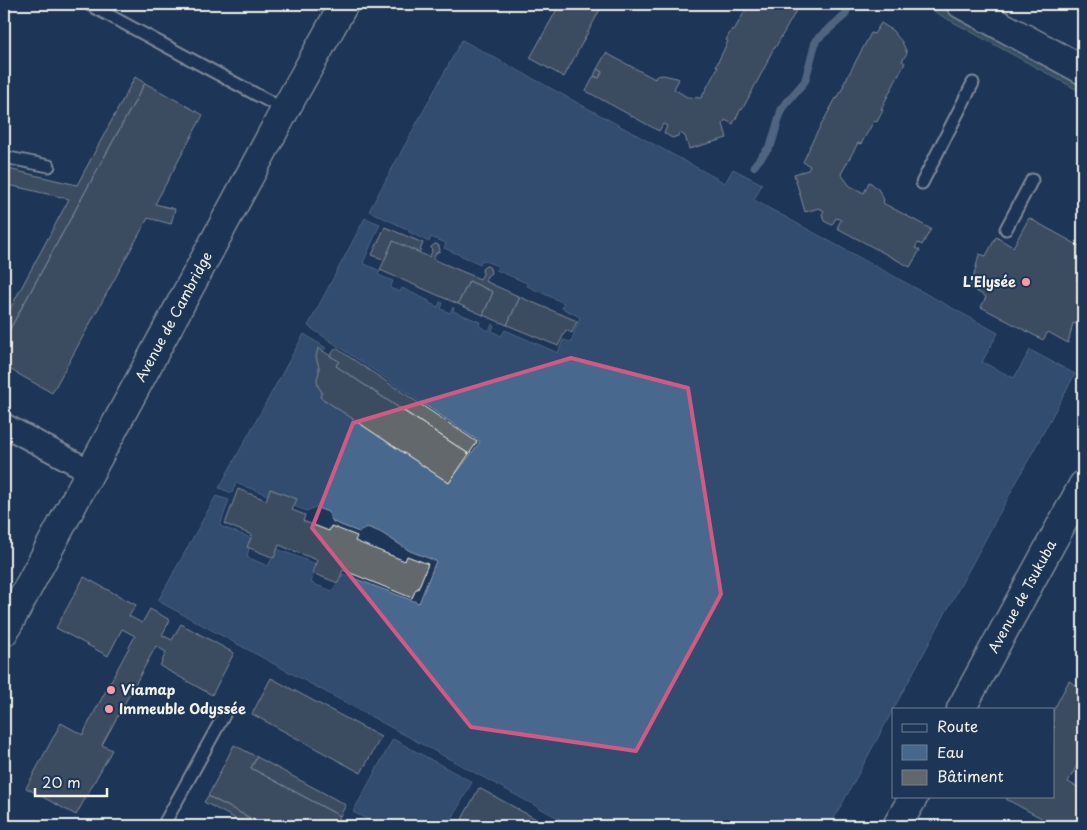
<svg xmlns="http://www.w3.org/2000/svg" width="1087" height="830" font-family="'Playpen Sans',sans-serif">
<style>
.green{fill:#54706e;stroke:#a4b0ab}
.water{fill:#48678d;stroke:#8d9eb1}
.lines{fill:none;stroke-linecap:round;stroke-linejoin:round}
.stream{stroke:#8d9eb1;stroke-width:8}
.building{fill:#62676c;stroke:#f4f1e8}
.lane-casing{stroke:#f4f1e8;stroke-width:15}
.street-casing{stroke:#f4f1e8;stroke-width:26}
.secondary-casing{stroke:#f4f1e8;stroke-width:31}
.lane{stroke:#1d3557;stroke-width:11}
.street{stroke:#1d3557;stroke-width:22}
.secondary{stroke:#1d3557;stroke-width:28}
.marked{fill:none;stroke:#d15985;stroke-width:4;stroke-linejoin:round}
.poi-dot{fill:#ff9aa2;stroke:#1d3557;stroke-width:2}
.labels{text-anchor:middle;stroke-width:4;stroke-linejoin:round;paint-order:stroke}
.poi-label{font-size:14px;font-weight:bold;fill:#f4f1e8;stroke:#1d3557;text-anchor:start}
.street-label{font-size:14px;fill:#f4f1e8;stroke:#1d3557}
</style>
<rect width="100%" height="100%" fill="#1d3557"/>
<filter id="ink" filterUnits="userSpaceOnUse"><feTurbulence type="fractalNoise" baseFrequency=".02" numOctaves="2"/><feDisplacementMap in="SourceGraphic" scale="10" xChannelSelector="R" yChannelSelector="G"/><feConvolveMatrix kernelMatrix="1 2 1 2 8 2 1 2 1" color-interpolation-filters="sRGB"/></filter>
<g filter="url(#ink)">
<polygon class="green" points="920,4 933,4 1083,86 1083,93"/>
<g class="water">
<path d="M462 40 725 183 733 169 762 184 754 200 998 333 982 362 1014 378 1030 350 1075 374 830 826H573L158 601 216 496 229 500 220 526 251 538 247 557 268 566 277 549 316 564 311 583 332 591 343 574 419 603 436 561 410 551 380 532 367 527 359 532 333 522 328 512 315 507 307 511 294 506 296 499 271 489 268 495 236 483 232 493 219 488 304 334 326 348 323 351 318 348C315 361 318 358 319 369 320 380 313 380 322 392L320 397 449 483 480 442 308 326 365 218 380 224 363 263 380 271 378 275 393 281 390 288 400 292 402 288 429 301V303L438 307 440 302 443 303 441 309 450 313 453 307 454 308 453 311 480 322 479 326 489 331 492 324 494 325 492 331 501 336 505 330 558 353 563 340 571 342 580 317 562 308 564 303 527 286V283L496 270 498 266 482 260 480 264 444 248 446 243 431 237 429 242 409 232V230L369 211Z"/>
<polygon points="393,739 472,782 448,826 380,826 353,812"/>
</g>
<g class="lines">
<polyline class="stream" points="754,166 771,145 782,108 805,81 816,40 845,15 849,4"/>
</g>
<g class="building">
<polygon points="560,4 603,4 564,77 530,58"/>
<polygon points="749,4 800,4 775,48 774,48 767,61 768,61 742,110 741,109 733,124 725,120 723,124 727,138 689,149 685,136 680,133 678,136 672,138 664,133 667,126 663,124 659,131 586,91 594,76 599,78 602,72 597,69 606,53 655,79 656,76 663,75 677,78 679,79 674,89 687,97 701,98 718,67 716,66 728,41 726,40 732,29 734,30"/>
<polygon points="881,23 892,30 902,42 907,53 902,61 905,63 881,109 883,110 877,122 874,121 861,144 858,143 841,174 850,186 864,193 869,182 871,183 878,189 881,194 884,200 883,203 931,229 922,245 918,243 915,248 920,250 910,267 837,228 841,220 836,218 832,225 824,221 822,214 824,211 819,208 805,212 794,174 808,170 810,166 803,162 810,147 809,147 836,98 837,99 844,85 843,85 871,33 874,34"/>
<polygon points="597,69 602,72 599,78 594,76"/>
<polygon points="135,77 145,83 4,340 4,320 69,199 4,184 4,168 77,185"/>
<polygon points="145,83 203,115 155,204 175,209 171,224 148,218 52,393 4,366 4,340"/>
<polygon points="1029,218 1083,248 1083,265 1076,280 1083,284 1083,321 1082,327 1073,323 1068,343 1048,332 1043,340 981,307 986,297 969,287 973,280 979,254 986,256 996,237 1013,247"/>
<polygon points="385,227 423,243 419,253 393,241 385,260 372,255"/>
<polygon points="393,241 429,257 432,252 431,247 435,244 437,244 439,246 440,251 436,253 433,259 480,279 483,274 482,269 486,266 488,266 490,268 491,273 487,276 485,281 520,297 507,325 483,315 493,292 469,281 458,304 380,270"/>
<polygon points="469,281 493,292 483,315 458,304"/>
<polygon points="520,297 577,321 572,333 566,330 558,346 507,325"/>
<polygon points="318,348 339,361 336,366 469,454 449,483 320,397 322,392 318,386 317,379 319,372 319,367 316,357"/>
<polygon points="336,348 477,442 469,454 336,366 339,361 330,356"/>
<polygon points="238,489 266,500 270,489 297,499 292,510 305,515 303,521 329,531 331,526 357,536 355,541 405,561 407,556 428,564 418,589 416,589 412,598 343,570 338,583 312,573 317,560 279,545 274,558 247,547 252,535 225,524"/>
<polygon points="84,577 136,605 129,616 142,623 150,609 170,620 162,635 172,640 181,624 234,653 212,695 160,666 166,652 156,646 102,745 112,750 76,815 26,788 61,723 83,735 87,726 135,636 122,629 108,656 56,628"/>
<polygon points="271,678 381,737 361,773 252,714"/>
<polygon points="1069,681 1083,689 1083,754 1068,782 1083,790 1083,826 1056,826 1006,799 1008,796 1053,796 1053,729 1055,727 1053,726 1053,711"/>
<polygon points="234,745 257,757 251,768 340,816 334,826 265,826 208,796"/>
<polygon points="257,757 346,805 340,816 251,768"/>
<polygon points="479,788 549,826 474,826 462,819"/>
<polygon points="208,796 265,826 249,826 204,802"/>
</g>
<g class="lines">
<g class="lane-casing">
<g id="lane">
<polyline points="88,4 285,110"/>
<polyline points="4,157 49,166"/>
<polyline points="922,183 973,83"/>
<polyline points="1006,229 1032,180"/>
<polyline points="163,826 224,715"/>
</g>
</g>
<g class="street-casing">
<polyline id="street" points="4,425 90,471"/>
</g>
<g class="secondary-casing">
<g id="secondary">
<polyline points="961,4 1083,70"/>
<path id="s1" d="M4 632 285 110 344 4"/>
<path id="s2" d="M961 709 1083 485"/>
<polyline points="897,826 914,796"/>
</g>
</g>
<use href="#lane" class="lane"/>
<use href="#street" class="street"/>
<use href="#secondary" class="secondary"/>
</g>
</g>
<path d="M0 0H1087V830H0ZM571 358 688 388 721 594 636 751 471 727 312 528 353 423Z" fill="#1d3557" fill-opacity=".55" fill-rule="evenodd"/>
<path class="marked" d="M571 358 688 388 721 594 636 751 471 727 312 528 353 423Z"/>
<g class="poi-dot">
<circle cx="1026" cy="282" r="5"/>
<circle cx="111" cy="690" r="5"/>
<circle cx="109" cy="709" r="5"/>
</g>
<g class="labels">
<g class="poi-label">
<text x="1016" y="287" text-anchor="end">L'Elysée</text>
<text x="121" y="695">Viamap</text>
<text x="119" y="714">Immeuble Odyssée</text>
</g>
<g class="street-label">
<text dy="5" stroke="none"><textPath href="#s1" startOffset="358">Avenue de Cambridge</textPath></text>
<text dy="5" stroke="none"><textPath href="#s2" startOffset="128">Avenue de Tsukuba</textPath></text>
</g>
</g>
<rect width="1087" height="830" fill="none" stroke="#1d3557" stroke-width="20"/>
<rect x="10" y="10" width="1067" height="810" fill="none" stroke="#f4f1e8" stroke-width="2" filter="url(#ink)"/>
<rect x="892" y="708" width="162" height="90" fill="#1d3557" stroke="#738091"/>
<rect x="902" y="724" width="25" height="8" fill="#1d3557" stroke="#738091"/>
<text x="937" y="732" font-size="15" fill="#f4f1e8">Route</text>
<rect x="902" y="745" width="25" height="15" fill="#48678d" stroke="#738091"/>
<text x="937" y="758" font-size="15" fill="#f4f1e8">Eau</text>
<rect x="902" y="770" width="25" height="15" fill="#62676c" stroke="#738091"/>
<text x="937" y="782" font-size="15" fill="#f4f1e8">Bâtiment</text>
<path d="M35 788v8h72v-8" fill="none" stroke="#f4f1e8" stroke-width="2.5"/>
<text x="42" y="788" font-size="15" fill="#f4f1e8" stroke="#1d3557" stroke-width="4" paint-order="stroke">20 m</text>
</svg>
